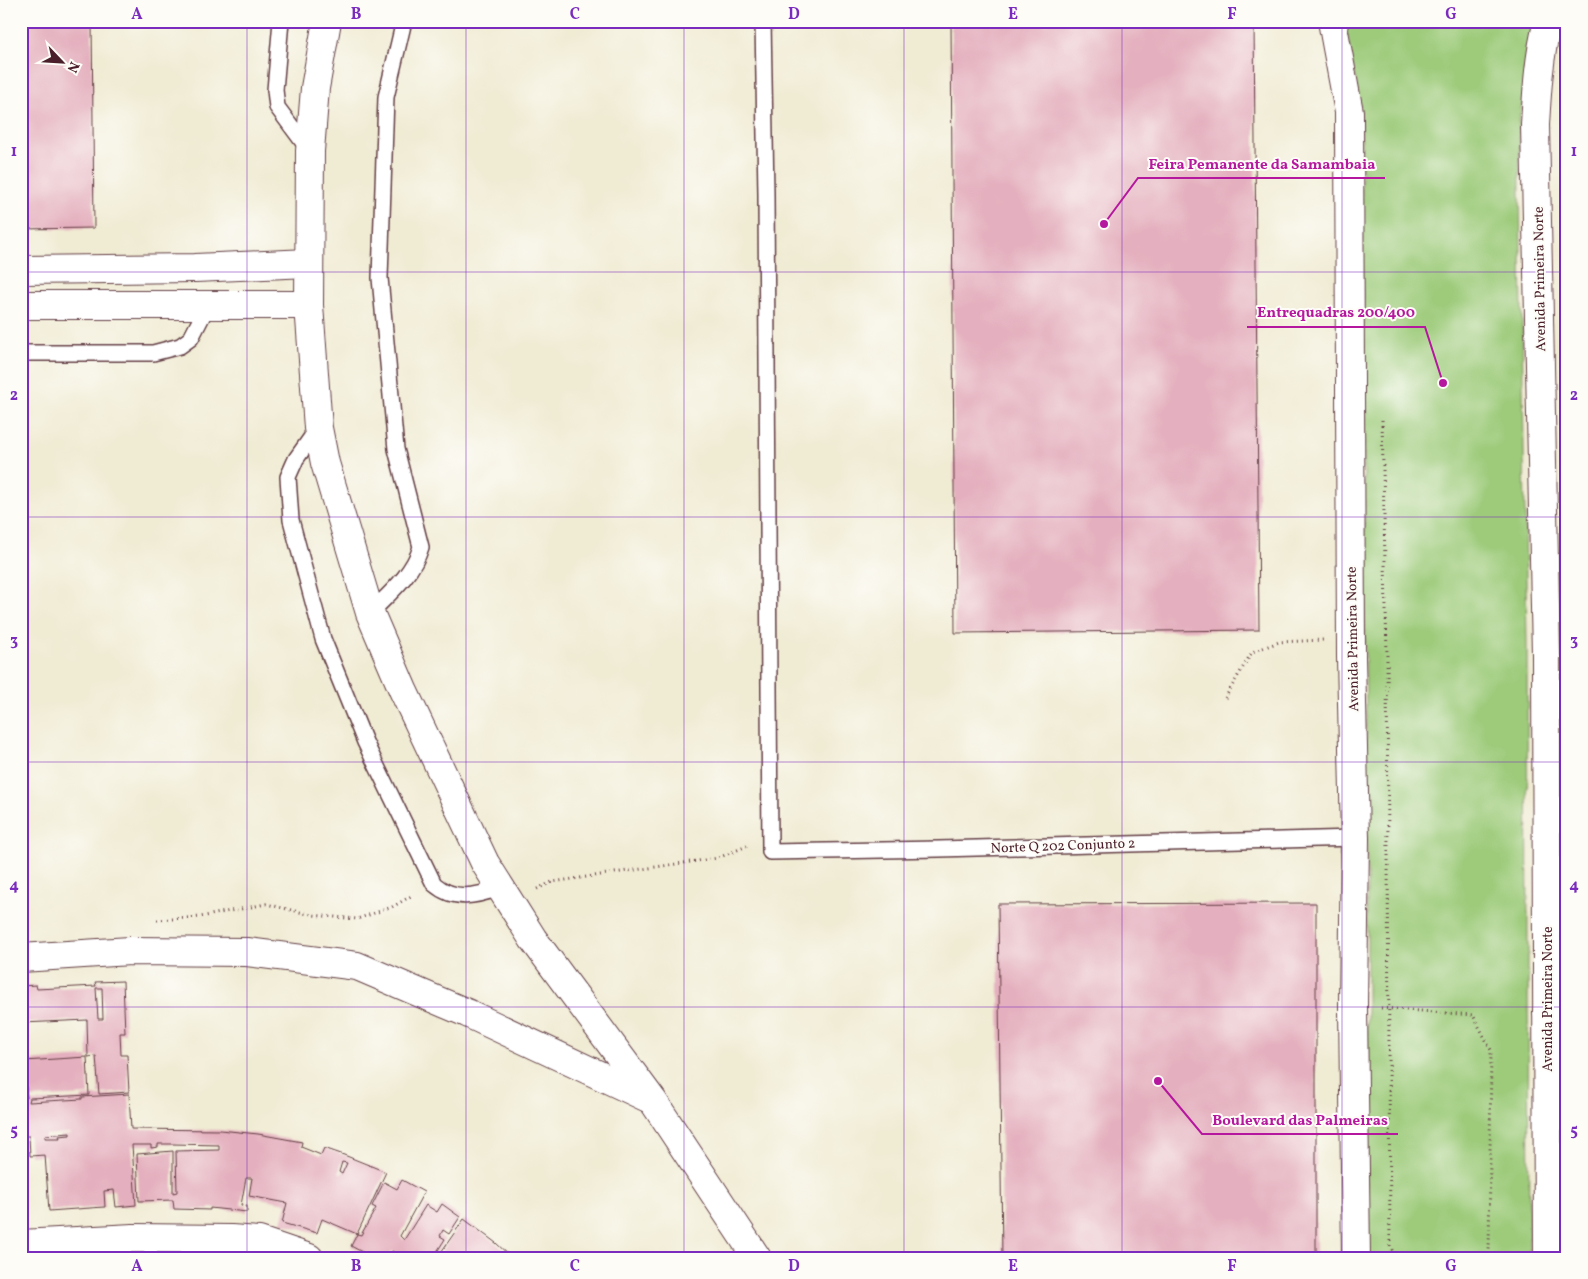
<svg xmlns="http://www.w3.org/2000/svg" width="1588" height="1279" font-family="Vollkorn,serif">
<style>
.green{fill:#9dcb7a;stroke:#747552}
.building{fill:#e4afbe;fill-rule:evenodd}
.lines{fill:none;stroke-linecap:round;stroke-linejoin:round}
.lane-casing{stroke:#633e44;stroke-width:18}
.street-casing{stroke:#633e44;stroke-width:30}
.secondary-casing{stroke:#633e44;stroke-width:30}
.path{stroke:#633e44;stroke-width:3;stroke-dasharray:1 4;stroke-linecap:butt}
.lane{stroke:#fff;stroke-width:15}
.street{stroke:#fff;stroke-width:28}
.secondary{stroke:#fff;stroke-width:28}
.grid{fill:none;stroke:#7b2cbf;stroke-width:1;stroke-opacity:0.55}
.labels{text-anchor:middle;stroke-width:4;stroke-linejoin:round;paint-order:stroke}
.street-label{font-size:14px;fill:#4a1f2b;stroke:#fdfcf7}
.leader{fill:none;stroke:#b5179e;stroke-width:2}
.callout-dot{fill:#b5179e;stroke:#fdfcf7;stroke-width:2}
.callout-label{font-size:15px;text-anchor:middle;font-weight:bold;fill:#b5179e;stroke:#fdfcf7;stroke-width:4;stroke-linejoin:round;paint-order:stroke}
.neatline{fill:none;stroke:#7b2cbf;stroke-width:2}
.grid-label{font-size:16px;text-anchor:middle;font-weight:bold;fill:#7b2cbf}
</style>
<rect width="100%" height="100%" fill="#fdfcf7"/>
<filter id="ink" filterUnits="userSpaceOnUse"><feTurbulence type="fractalNoise" baseFrequency=".02" numOctaves="2"/><feDisplacementMap in="SourceGraphic" scale="10" xChannelSelector="R" yChannelSelector="G"/><feConvolveMatrix kernelMatrix="1 2 1 2 8 2 1 2 1" color-interpolation-filters="sRGB"/></filter>
<filter id="wash" filterUnits="userSpaceOnUse"><feTurbulence type="fractalNoise" baseFrequency=".0096" numOctaves="4" result="noise"/><feDisplacementMap in="SourceGraphic" scale="20" xChannelSelector="R" yChannelSelector="G"/><feGaussianBlur stdDeviation="1.12" result="paint"/><feColorMatrix in="noise" values="0 0 0 0 0 0 0 0 0 0 0 0 0 0 0 0 0 1.4 0 .05"/><feComposite in="paint" operator="in"/></filter>
<g filter="url(#wash)">
<rect width="100%" height="100%" fill="#f0ebd3"/>
<polygon class="green" points="1345,21 1536,21 1519,122 1527,645 1529,1258 1367,1258 1367,838 1361,111"/>
<g id="blocks">
<g class="building">
<polygon points="21,21 92,21 94,228 21,229"/>
<polygon points="951,21 1022,21 1022,24 1048,24 1048,21 1254,21 1259,630 955,633"/>
<polygon points="1316,903 1316,1258 1002,1258 998,904"/>
<path d="M123 981 125 1033H120L121 1055H127L129 1092 99 1094 96 1056 88 1057 87 1020 23 1023 21 986 36 985 37 989 96 986 95 982ZM96 988H102L103 1019H98Z"/>
<path d="M87 1057 89 1095 30 1098 29 1102 82 1099V1097L129 1094 131 1129 220 1130 258 1134 302 1142 301 1147 321 1155 324 1148 344 1155 386 1172 357 1234 361 1235 376 1208 372 1206 384 1182 397 1189 402 1180 424 1192 400 1236 404 1240 426 1205 437 1212 442 1204 460 1217 449 1234 443 1230 440 1236 445 1239 433 1258H403L392 1251 388 1258H373L351 1246 357 1234 322 1219 317 1233 282 1223 287 1203 249 1196 252 1178H246L241 1205 247 1206V1212L210 1208V1210L174 1209 173 1200 139 1201 137 1154 173 1151V1193L177 1192 176 1151 219 1150V1145L173 1144H158V1147L151 1148V1145H132L136 1205 116 1207 114 1190 104 1191 105 1207H104L49 1211 45 1155 30 1156 29 1136H23L21 1098H27L24 1061ZM70 1133V1135L59 1136 60 1138H45V1135ZM342 1162 347 1163 342 1174 339 1172Z"/>
<polygon points="464,1219 496,1243 512,1258 490,1258 487,1254 485,1256 482,1254 479,1258 437,1258"/>
</g>
</g>
</g>
<g filter="url(#ink)">
<use href="#blocks" fill-opacity="0" stroke="#633e44" stroke-width="1"/>
<g class="lines">
<g class="lane-casing">
<g id="lane">
<polyline points="281,21 275,90 277,107 309,150"/>
<polyline points="763,21 766,194 770,852 939,849 1355,838"/>
<polyline points="21,353 153,353 180,346 191,338 208,305"/>
<path d="M318 428 296 459 288 477 291 520 323 639 365 742 434 884C455 902 476 896 500 888"/>
<path d="M370 613C390 593 413 574 421 547L396 449 380 278 386 97 404 21"/>
</g>
</g>
<g class="street-casing">
<g id="street">
<polyline points="327,21 315,88 310,151 309,305 318,428 325,463 370,613 403,690 485,863 533,939 653,1101 757,1258"/>
<polyline points="21,270 195,268 308,263"/>
<polyline points="21,305 309,305"/>
<polyline points="21,958 130,951 247,952 357,966 467,1013 650,1099"/>
<polyline points="1547,1011 1567,1025"/>
<polyline points="1548,1106 1567,1091"/>
<polyline points="21,1244 133,1238 231,1239 259,1241 309,1258"/>
</g>
</g>
<g class="secondary-casing">
<g id="secondary">
<polyline points="1332,21 1349,112 1351,657 1355,838 1353,1006 1356,1258"/>
<path d="M1548 21C1539 55 1537 90 1535 125L1546 655 1548 1258"/>
</g>
</g>
<g class="path">
<polyline points="1382,420 1387,656 1390,1246 1397,1258"/>
<polyline points="1225,698 1252,652 1279,642 1323,640"/>
<polyline points="537,889 552,882 718,858 747,846"/>
<polyline points="157,920 200,917 266,904 312,915 357,919 392,907 413,895"/>
<polyline points="1381,1008 1473,1015 1491,1050 1489,1258"/>
</g>
<use href="#lane" class="lane"/>
<use href="#street" class="street"/>
<use href="#secondary" class="secondary"/>
</g>
</g>
<path class="grid" d="M247 21V1258M466 21V1258M684 21V1258M904 21V1258M1122 21V1258M1342 21V1258M21 272H1567M21 517H1567M21 762H1567M21 1007H1567"/>
<g class="labels">
<g class="street-label">
<text transform="translate(1539 279) rotate(-91)" y="5">Avenida Primeira Norte</text>
<text transform="translate(1352 639) rotate(-91)" y="5">Avenida Primeira Norte</text>
<text transform="translate(1063 845) rotate(-2)" y="5">Norte Q 202 Conjunto 2</text>
<text transform="translate(1547 999) rotate(-90)" y="5">Avenida Primeira Norte</text>
</g>
</g>
<path class="leader" d="M1104 224L1138 178H1385M1443 383L1425 327H1247M1158 1081L1202 1134H1398"/>
<g class="callout-dot">
<circle cx="1104" cy="224" r="5"/>
<circle cx="1443" cy="383" r="5"/>
<circle cx="1158" cy="1081" r="5"/>
</g>
<g class="callout-label">
<text x="1262" y="169">Feira Pemanente da Samambaia</text>
<text x="1336" y="317">Entrequadras 200/400</text>
<text x="1300" y="1125">Boulevard das Palmeiras</text>
</g>
<rect width="1588" height="1279" fill="none" stroke="#fdfcf7" stroke-width="55"/>
<g transform="translate(62 62) rotate(115)" stroke="#fdfcf7" stroke-width="4" paint-order="stroke">
<path d="M0-4L9 19L0 12L-9 19Z" fill="#4a1f2b"/>
<text y="-8" font-size="14" font-weight="bold" text-anchor="middle" fill="#4a1f2b">N</text>
</g>
<rect x="28" y="28" width="1532" height="1224" class="neatline"/>
<g class="grid-label">
<text x="137" y="19">A</text>
<text x="356" y="19">B</text>
<text x="575" y="19">C</text>
<text x="794" y="19">D</text>
<text x="1013" y="19">E</text>
<text x="1232" y="19">F</text>
<text x="1451" y="19">G</text>
<text x="14" y="156">1</text>
<text x="1574" y="156">1</text>
<text x="14" y="400">2</text>
<text x="1574" y="400">2</text>
<text x="14" y="645">3</text>
<text x="1574" y="645">3</text>
<text x="14" y="890">4</text>
<text x="1574" y="890">4</text>
<text x="14" y="1135">5</text>
<text x="1574" y="1135">5</text>
<text x="137" y="1271">A</text>
<text x="356" y="1271">B</text>
<text x="575" y="1271">C</text>
<text x="794" y="1271">D</text>
<text x="1013" y="1271">E</text>
<text x="1232" y="1271">F</text>
<text x="1451" y="1271">G</text>
</g>
</svg>
